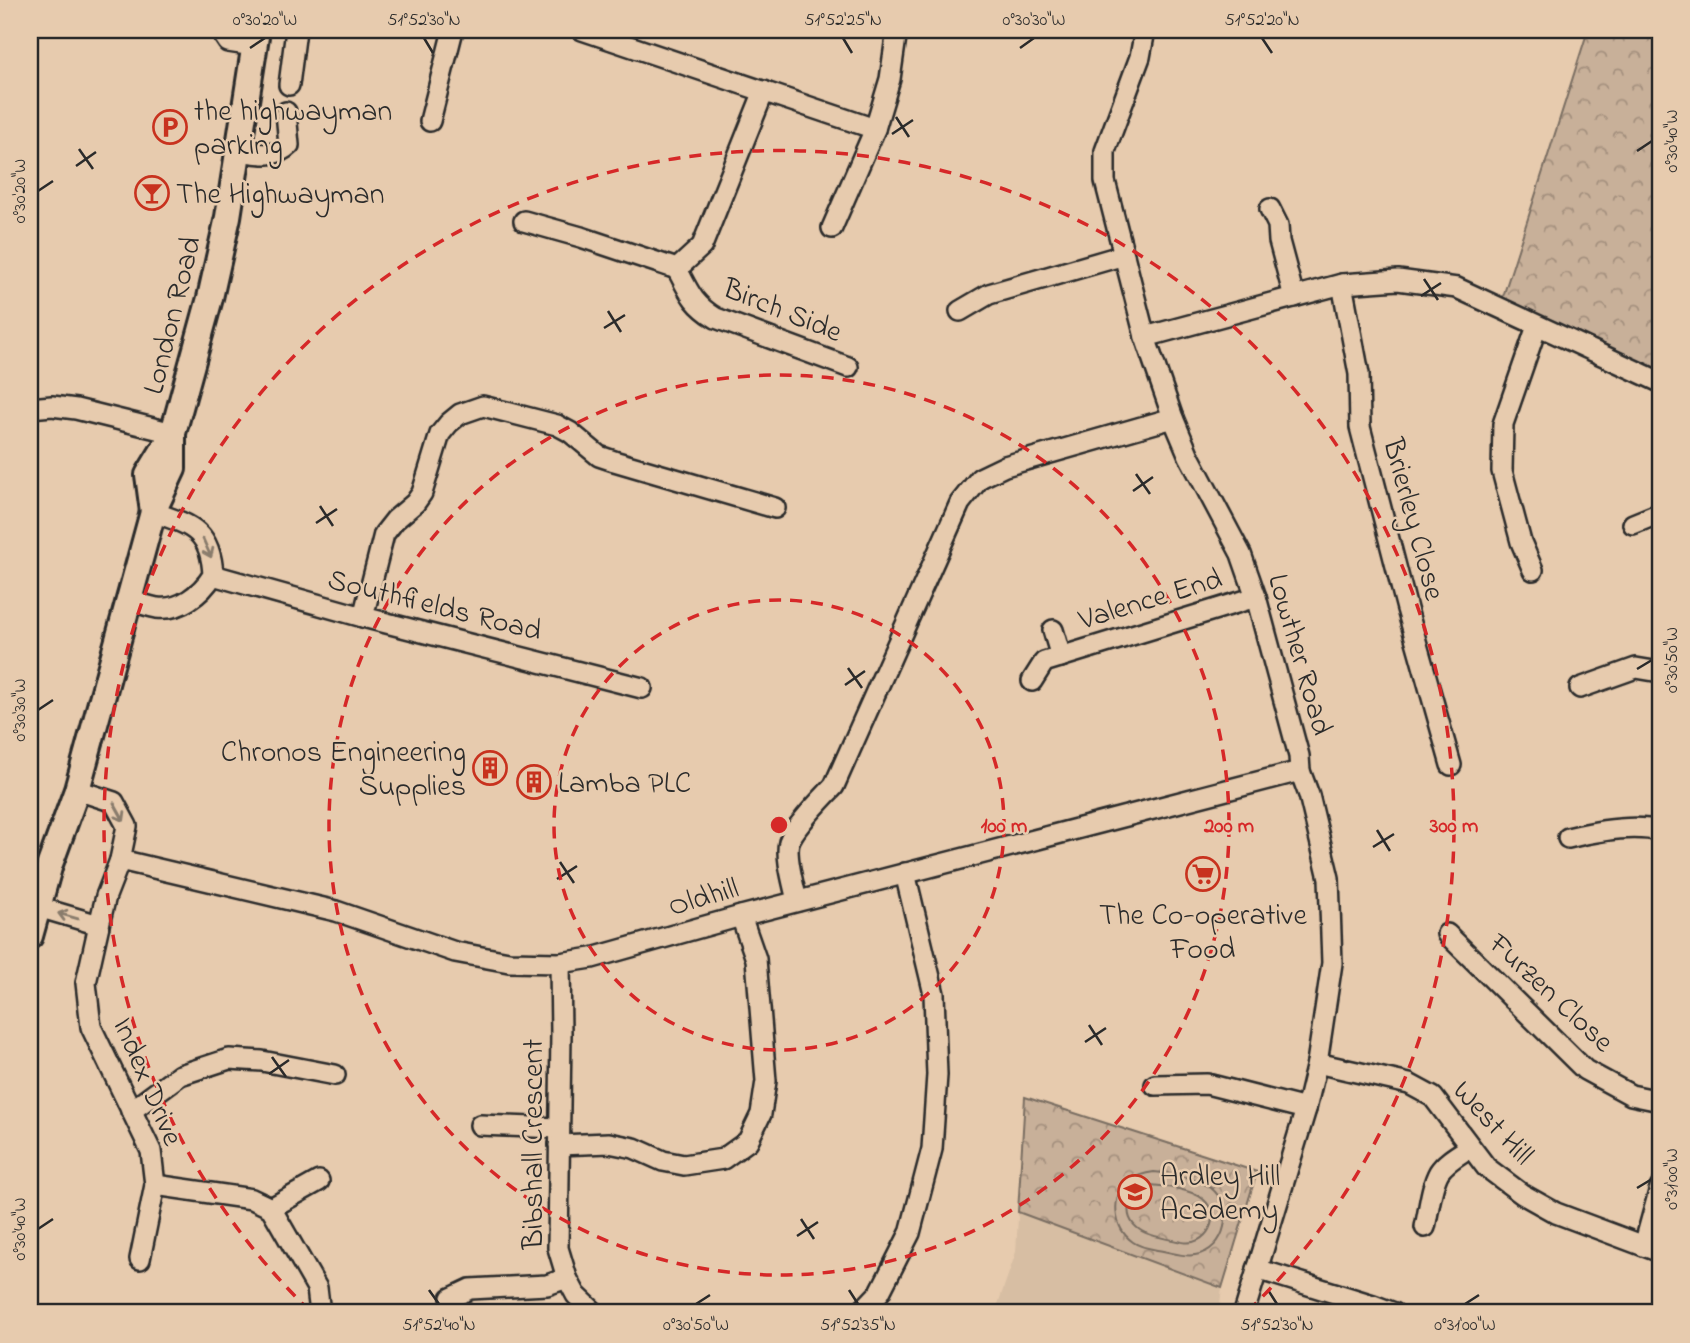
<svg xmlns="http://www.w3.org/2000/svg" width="1690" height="1343" font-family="'Indie Flower',sans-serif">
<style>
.built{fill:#d7bea3}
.forest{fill:url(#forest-crowns);stroke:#7a6e62;stroke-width:2}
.pitch{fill:#c8b099;stroke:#7a6e62;stroke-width:2;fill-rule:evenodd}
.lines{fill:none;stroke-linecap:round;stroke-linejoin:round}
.minor-casing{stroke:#2b2b2b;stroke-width:24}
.major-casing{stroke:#2b2b2b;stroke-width:30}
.minor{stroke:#e7cbae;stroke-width:19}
.major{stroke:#e7cbae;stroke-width:24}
.oneway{stroke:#897b6c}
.ticks{fill:none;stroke:#2b2b2b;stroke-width:2.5}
.ring{fill:none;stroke:#d62828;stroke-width:3.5;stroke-dasharray:12 9}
.labels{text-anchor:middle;stroke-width:5;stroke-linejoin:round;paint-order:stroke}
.poi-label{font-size:30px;fill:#2b2b2b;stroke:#e7cbae;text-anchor:start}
.street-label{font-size:30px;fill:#2b2b2b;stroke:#e7cbae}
.centre{fill:#d62828;stroke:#e7cbae;stroke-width:3.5}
.ring-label{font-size:21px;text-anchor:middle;font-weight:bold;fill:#d62828;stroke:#e7cbae;stroke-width:5;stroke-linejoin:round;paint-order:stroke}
.neatline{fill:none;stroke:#2b2b2b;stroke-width:2.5}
.ticks-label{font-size:18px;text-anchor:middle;fill:#2b2b2b}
</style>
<defs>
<pattern id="forest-crowns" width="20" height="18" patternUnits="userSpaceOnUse" patternTransform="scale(1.75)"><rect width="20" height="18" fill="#c8b099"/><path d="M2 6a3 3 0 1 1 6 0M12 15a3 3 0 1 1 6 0" fill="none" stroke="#a38f7d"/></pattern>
</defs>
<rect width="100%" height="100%" fill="#e7cbae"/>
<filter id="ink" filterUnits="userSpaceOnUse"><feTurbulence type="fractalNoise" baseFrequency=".0143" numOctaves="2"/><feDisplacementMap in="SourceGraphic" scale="14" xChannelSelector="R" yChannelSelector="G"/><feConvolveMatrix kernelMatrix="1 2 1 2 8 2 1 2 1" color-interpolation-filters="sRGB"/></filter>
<g filter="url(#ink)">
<polygon class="built" points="1025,1097 1257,1172 1222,1288 1219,1313 995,1313 1016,1252"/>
<g class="forest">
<polygon points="1588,30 1660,30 1660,370 1501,303"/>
<polygon points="1025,1097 1257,1172 1222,1288 1018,1212"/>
</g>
<path class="pitch" d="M1154 1172C1169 1173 1200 1179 1211 1188 1235 1207 1227 1250 1195 1255 1184 1257 1174 1253 1163 1251 1153 1249 1141 1248 1133 1242 1113 1228 1110 1196 1129 1181 1137 1175 1145 1173 1154 1172ZM1151 1185C1165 1186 1193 1190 1203 1199 1223 1216 1207 1247 1182 1242 1171 1239 1150 1237 1140 1230 1119 1216 1129 1191 1151 1185Z"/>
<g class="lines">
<g class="minor-casing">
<g id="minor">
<polyline points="220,30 228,42 254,46"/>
<polyline points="582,30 875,129"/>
<polyline points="1145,30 1140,57 1105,151 1105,181 1145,337 1173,418 1189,456 1241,554 1256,597 1299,756 1300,771 1309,795 1329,878 1332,963 1317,1063 1306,1109 1244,1313"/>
<polyline points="289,85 296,30"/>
<polyline points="430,121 453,30"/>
<path d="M239 151C257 153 275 159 289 145L286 112"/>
<polyline points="1270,209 1278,225 1279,241 1294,297"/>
<polyline points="524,221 581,237 677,269 702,246 764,91"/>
<polyline points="832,228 875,129 890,79 897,30"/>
<path d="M677 269C689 292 693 304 716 318L848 367"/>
<polyline points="1342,284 1359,374 1360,427 1407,609 1451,765"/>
<polyline points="960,311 989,294 1124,255"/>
<polyline points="1145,337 1342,284 1398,280 1457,288 1660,382"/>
<polyline points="30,408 52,406 76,409 173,433"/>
<polyline points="1633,524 1660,513"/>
<polyline points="1533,570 1521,542 1502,471 1503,424 1537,326"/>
<polyline points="213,575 363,617 642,688"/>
<path d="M129 600C138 603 147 606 157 608 180 611 201 594 213 575 211 530 191 525 153 512"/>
<polyline points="363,617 384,534 395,520 415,503 422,493 440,434 449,423 460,414 483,406 557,425 570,432 599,456 614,461 775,508"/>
<polyline points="1053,630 1061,657"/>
<polyline points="1032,681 1044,662 1256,597"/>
<polyline points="1580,688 1636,668 1660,672"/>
<polyline points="77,790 114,802 127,826 120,860 106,896 99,925 86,983 91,1027 151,1151 155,1185 140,1259"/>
<path d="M1568 838C1596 831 1632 824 1660 831"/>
<polyline points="120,860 336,911 455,952 509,962 560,963 592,958 741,916 1300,771"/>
<path d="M797 901C794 886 785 857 789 842 794 827 822 799 834 786L960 503 980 478 1005 466 1173 418"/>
<polyline points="38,907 99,925"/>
<polyline points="1447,934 1585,1070 1631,1095 1660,1101"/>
<polyline points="560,963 561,1034 558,1248 567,1278 576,1295 595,1313"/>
<polyline points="1317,1063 1409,1084 1433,1097 1486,1167 1522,1194 1556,1213 1660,1252"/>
<polyline points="1155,1085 1207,1084 1306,1109"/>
<polyline points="131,1111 180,1075 229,1059 262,1061 335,1075"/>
<polyline points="480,1125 559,1128"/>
<polyline points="559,1145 609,1143 634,1148 663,1161 684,1165 723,1159 748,1141 761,1114 766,1081 756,959 741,916"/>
<polyline points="155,1185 252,1199 271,1208 317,1288 320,1313"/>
<polyline points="271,1208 319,1181"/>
<path d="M1425 1227C1429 1210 1431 1186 1439 1172 1446 1161 1460 1154 1470 1147"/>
<polyline points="1644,1246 1660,1188"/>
<polyline points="1257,1269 1373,1305 1394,1313"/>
<polyline points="451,1298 470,1289 547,1285 567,1278"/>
<polyline points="860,1313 880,1292 910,1233 932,1149 937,1075 934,994 905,873"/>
</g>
</g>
<g class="major-casing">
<g id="major">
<polyline points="153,512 148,475 173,434"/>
<polyline points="30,936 50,864 77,790 153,512 173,469 173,433 210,298 228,217 257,30"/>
</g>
</g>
<use href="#minor" class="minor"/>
<use href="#major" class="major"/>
</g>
<defs><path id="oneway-shaft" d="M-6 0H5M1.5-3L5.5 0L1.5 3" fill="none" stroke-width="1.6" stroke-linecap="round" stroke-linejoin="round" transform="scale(1.75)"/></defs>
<g class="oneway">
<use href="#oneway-shaft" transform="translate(207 548) rotate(66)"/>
<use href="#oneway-shaft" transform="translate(119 812) rotate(61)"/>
<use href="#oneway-shaft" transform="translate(68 916) rotate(-164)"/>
</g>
</g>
<path class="ticks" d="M424 38 433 53M843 38 852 53M1262 38 1272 53M250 48 265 38M1020 48 1034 38M896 117 909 137M892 134 913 120M79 149 93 169M1637 151 1652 141M76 166 96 152M38 191 53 181M1424 279 1438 300M1421 296 1441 283M608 311 621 332M604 328 625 315M1136 474 1150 494M1133 491 1153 477M320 506 333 526M316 523 337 509M848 668 862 688M1637 669 1652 660M845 685 865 671M38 710 53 700M1377 830 1390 851M1373 847 1394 834M560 862 574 883M557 879 577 866M1089 1025 1102 1045M1085 1042 1106 1028M272 1057 286 1077M269 1074 289 1060M1637 1188 1652 1179M801 1219 814 1239M38 1229 53 1219M797 1236 818 1222M429 1290 439 1304M849 1290 858 1304M1268 1290 1277 1304M696 1304 710 1295M1465 1304 1479 1295"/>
<g class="ring">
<circle cx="779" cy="825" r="225"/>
<circle cx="779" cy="825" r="450"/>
<path d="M310 1311A675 675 0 1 1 1248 1311"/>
</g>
<defs>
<g id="parking-ring" transform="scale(1.75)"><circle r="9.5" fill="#e7cbae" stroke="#c8321e" stroke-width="1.5"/><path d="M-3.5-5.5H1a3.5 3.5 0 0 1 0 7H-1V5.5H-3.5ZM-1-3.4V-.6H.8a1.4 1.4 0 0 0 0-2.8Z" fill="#c8321e"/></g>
<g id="bar-ring" transform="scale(1.75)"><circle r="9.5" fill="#e7cbae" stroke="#c8321e" stroke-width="1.5"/><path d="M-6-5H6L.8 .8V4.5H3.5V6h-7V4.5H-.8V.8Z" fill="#c8321e"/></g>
<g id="building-ring" transform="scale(1.75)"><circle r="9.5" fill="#e7cbae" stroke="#c8321e" stroke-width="1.5"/><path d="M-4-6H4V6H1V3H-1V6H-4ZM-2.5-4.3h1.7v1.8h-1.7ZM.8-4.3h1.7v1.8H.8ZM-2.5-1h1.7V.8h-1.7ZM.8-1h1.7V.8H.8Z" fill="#c8321e"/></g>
<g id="supermarket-ring" transform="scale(1.75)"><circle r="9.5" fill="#e7cbae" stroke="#c8321e" stroke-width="1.5"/><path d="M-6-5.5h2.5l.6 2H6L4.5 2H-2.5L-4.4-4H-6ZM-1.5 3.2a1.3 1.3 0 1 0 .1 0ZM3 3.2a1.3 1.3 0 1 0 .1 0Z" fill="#c8321e"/></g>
<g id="school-ring" transform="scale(1.75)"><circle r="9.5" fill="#e7cbae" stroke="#c8321e" stroke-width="1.5"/><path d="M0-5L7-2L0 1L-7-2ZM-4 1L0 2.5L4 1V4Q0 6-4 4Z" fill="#c8321e"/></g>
</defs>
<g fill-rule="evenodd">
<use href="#parking-ring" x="170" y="127"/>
<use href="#bar-ring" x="152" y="193"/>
<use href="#building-ring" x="490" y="768"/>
<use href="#building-ring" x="534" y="782"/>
<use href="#supermarket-ring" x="1203" y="874"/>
<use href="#school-ring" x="1135" y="1192"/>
</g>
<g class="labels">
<g class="poi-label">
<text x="194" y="120">the highwayman<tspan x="194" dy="34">parking</tspan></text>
<text x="176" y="203">The Highwayman</text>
<text x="466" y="761" text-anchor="end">Chronos Engineering<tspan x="466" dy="34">Supplies</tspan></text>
<text x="558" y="792">Lamba PLC</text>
<text x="1203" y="924" text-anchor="middle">The Co-operative<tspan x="1203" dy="34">Food</tspan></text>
<text x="1160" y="1185">Ardley Hill<tspan x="1160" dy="34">Academy</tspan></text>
</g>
<g class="street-label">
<text transform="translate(783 309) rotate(22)" y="10">Birch Side</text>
<text transform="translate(171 315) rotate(-76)" y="10">London Road</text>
<text transform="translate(1415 519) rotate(75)" y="10">Brierley Close</text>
<text transform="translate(1150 598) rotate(-17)" y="10">Valence End</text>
<text transform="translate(435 604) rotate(14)" y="10">Southfields Road</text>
<text transform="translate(1301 654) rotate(74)" y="10">Lowther Road</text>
<text transform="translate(703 896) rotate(-16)" y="10">Oldhill</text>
<text transform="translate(1552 992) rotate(43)" y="10">Furzen Close</text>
<text transform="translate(149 1081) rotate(67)" y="10">Index Drive</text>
<text transform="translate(1494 1122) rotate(47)" y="10">West Hill</text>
<text transform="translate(532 1144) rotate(-90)" y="10">Bibshall Crescent</text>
</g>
</g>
<circle cx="779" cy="825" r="10" class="centre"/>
<g class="ring-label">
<text x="1004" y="832">100 m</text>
<text x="1229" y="832">200 m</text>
<text x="1454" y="832">300 m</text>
</g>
<rect width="1690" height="1343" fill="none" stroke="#e7cbae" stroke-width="77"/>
<rect x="38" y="38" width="1614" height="1266" class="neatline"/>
<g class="ticks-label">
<text x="265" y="25">0°30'20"W</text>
<text x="424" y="25">51°52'30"N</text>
<text x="843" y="25">51°52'25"N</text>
<text x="1034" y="25">0°30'30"W</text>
<text x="1262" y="25">51°52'20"N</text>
<text transform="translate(1671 141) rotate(-90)" y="6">0°30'40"W</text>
<text transform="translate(19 191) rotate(-90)" y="6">0°30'20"W</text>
<text transform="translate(1671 660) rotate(-90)" y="6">0°30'50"W</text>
<text transform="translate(19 710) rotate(-90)" y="6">0°30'30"W</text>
<text transform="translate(1671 1179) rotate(-90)" y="6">0°31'00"W</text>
<text transform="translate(19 1229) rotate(-90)" y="6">0°30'40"W</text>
<text x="439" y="1330">51°52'40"N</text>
<text x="696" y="1330">0°30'50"W</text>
<text x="858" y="1330">51°52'35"N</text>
<text x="1277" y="1330">51°52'30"N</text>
<text x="1465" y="1330">0°31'00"W</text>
</g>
</svg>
